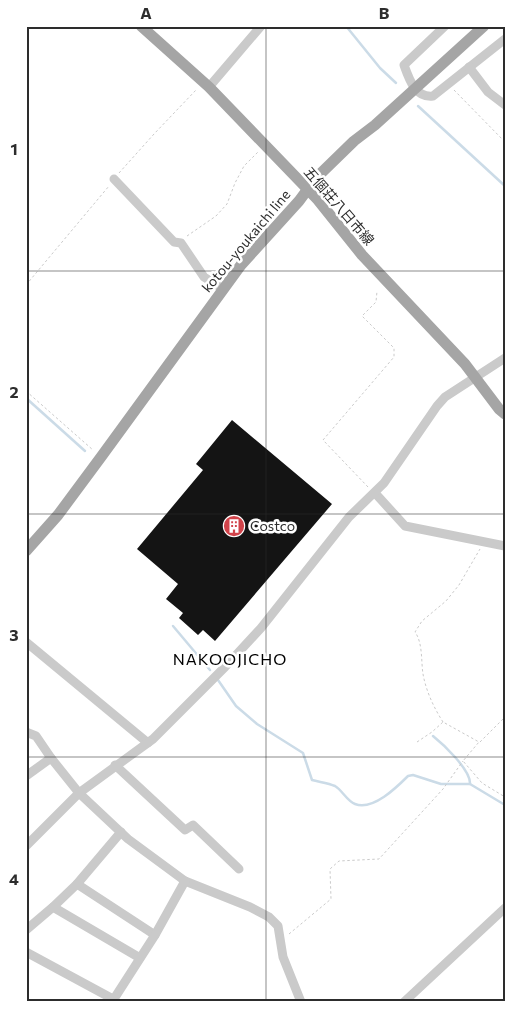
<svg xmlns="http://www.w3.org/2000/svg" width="531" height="1028" font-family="Commissioner,'Noto Sans JP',sans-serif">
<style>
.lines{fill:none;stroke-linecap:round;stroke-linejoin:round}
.stream{stroke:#cbdbe7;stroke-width:2.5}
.building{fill:#141414}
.path{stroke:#cacaca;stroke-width:1;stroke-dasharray:2.5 2.5;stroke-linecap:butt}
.minor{stroke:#cacaca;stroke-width:9}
.major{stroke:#a5a5a5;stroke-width:11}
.grid{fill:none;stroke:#2d2d2d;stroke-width:1;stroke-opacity:0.55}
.labels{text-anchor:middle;stroke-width:5;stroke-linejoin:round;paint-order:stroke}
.street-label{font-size:14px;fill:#2d2d2d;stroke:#fff}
.poi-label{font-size:14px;fill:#2d2d2d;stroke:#fff;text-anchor:start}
.quarter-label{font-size:16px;letter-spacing:1px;fill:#000;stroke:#fff}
.neatline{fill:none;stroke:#2d2d2d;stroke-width:2}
.grid-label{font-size:16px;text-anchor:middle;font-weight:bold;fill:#2d2d2d}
</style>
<rect width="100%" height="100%" fill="#fff"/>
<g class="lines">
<g class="stream">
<polyline points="346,26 380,68 396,83"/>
<polyline points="418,106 505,186"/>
<polyline points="26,398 85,451"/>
<polyline points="173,626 210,670"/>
<path d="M218 680 236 706 257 724 303 753 312 780C319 782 328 783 335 786 342 790 347 801 355 804 373 811 397 787 408 776L413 775 441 784H470L505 805"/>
<path d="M433 736C443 744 471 770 470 784"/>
</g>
</g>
<polygon class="building" points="232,420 332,504 215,641 203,630 198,635 179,618 183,613 166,599 178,584 137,549 203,470 196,464"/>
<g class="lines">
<g class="path">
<polyline points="454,90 505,142"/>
<polyline points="119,173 154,134 196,90"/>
<polyline points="187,236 216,216 227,204 235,183 244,166 258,152"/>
<polyline points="26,285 109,186"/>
<polyline points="26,391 93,450"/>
<polyline points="368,487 323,440 394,357 394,348 362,316 376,302 377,291"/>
<path d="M443 722C434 708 426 691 423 674 421 662 423 643 415 632L422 621 446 601 459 585 480 549"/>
<polyline points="417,742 432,732 443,722 479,742 463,761 482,783 505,797"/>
<polyline points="480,742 505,717"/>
<polyline points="289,934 331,899 330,869 339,861 379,859 443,789 463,761"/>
</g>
<g class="minor">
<path d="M445 26 404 65C409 79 415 98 433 96L505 39"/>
<polyline points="469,67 488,92 505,105"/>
<polyline points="209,87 261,26"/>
<polyline points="114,179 174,242 181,243 204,277 223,289"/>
<polyline points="375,493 405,526 505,546"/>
<polyline points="26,642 148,743"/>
<polyline points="26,732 36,736 51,758 79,793 128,839 185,881 250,907 269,917 278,926 283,957 301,1002"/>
<polyline points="115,765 185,830 193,825 239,869"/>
<polyline points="26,776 51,758"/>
<polyline points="26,846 79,793 153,739 225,667 261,628 349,517 384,483 437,406 445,397 505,358"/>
<polyline points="77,884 155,935"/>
<polyline points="53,907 140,958"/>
<polyline points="26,930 53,907 77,884 121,832"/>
<polyline points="26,952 113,999"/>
<polyline points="112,1002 155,935 185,881"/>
<polyline points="404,1002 505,908"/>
</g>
<g class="major">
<polyline points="141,26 209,87 318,200 362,255 465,364 499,409 505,414"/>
<polyline points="26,551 58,515 101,457 241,265 299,201 316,178 354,141 375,125 484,26"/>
</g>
</g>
<path class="grid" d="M266 26V1002M26 271H505M26 514H505M26 757H505"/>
<defs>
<g id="building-disc" transform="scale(1.125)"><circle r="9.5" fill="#d1434a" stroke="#fff"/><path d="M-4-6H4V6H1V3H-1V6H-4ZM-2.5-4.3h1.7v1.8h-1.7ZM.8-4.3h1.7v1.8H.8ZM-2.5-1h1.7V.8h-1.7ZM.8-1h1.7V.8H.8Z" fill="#fff"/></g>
</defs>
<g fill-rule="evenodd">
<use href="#building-disc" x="234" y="526"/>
</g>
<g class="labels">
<g class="street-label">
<text transform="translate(339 206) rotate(49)" y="5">五個荘八日市線</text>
<text transform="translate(246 241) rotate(-50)" y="5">kotou-youkaichi line</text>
</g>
<g class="poi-label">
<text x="250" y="531">Costco</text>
</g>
<g class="quarter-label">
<text x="230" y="665">NAKOOJICHO</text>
</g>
</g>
<rect width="531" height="1028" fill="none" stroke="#ffffff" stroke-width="55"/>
<rect x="28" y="28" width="476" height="972" class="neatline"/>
<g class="grid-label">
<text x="146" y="19">A</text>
<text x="384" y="19">B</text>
<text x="14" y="155">1</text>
<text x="14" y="398">2</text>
<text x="14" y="641">3</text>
<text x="14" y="885">4</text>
</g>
</svg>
